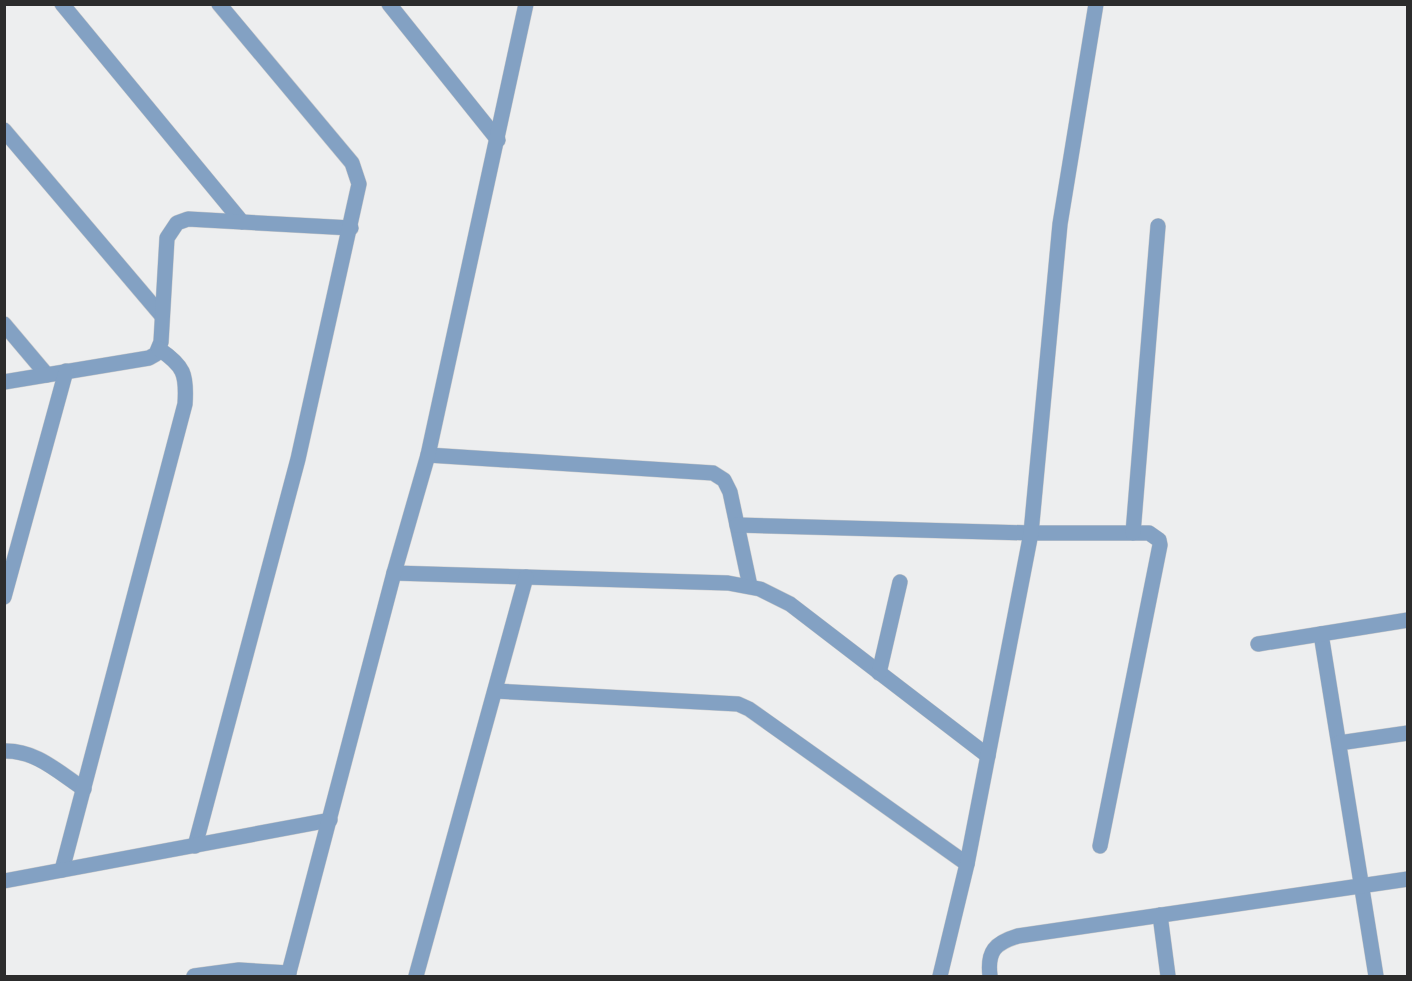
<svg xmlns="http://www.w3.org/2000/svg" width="1412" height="981" font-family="'Titillium Web',sans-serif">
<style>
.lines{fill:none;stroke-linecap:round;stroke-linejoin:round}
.minor-casing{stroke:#cacbcc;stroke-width:16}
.minor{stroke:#83a1c3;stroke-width:15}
</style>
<rect width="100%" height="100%" fill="#edeeef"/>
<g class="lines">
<g class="minor-casing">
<g id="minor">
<polyline points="62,4 242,222"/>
<polyline points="389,4 498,140"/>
<polyline points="4,130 162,316"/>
<polyline points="4,324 47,375"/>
<polyline points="4,382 149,358 156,354 161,342 167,238 177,223 188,219 351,228"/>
<polyline points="428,455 713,473 724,480 730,492 750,586"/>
<polyline points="737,525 1031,533 1149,533 1159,540 1160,545 1100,846"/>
<polyline points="1133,533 1158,226"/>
<polyline points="394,573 728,583 760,589 790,604 988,756"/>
<polyline points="4,597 66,371"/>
<polyline points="1321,634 1376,976"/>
<polyline points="1258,644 1408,620"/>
<polyline points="879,673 900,582"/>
<polyline points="495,691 738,704 749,709 967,864"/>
<polyline points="1339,743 1408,733"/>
<path d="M4 751C36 750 58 772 84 789"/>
<polyline points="195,846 298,459 359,184 352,163 219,4"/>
<path d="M62 870 185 404C187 374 184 366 159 349"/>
<polyline points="4,881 330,820"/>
<polyline points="1160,915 1168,976"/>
<polyline points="194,976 239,970 289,973"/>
<polyline points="288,976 394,573 428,455 526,4"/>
<polyline points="416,976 526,577"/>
<polyline points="940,976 967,864 1031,533 1060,224 1096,4"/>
<path d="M990 976C987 951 995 943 1018 936L1408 879"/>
</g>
</g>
<use href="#minor" class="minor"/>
</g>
<rect width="1412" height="981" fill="none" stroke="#2c2c2c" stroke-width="12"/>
</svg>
